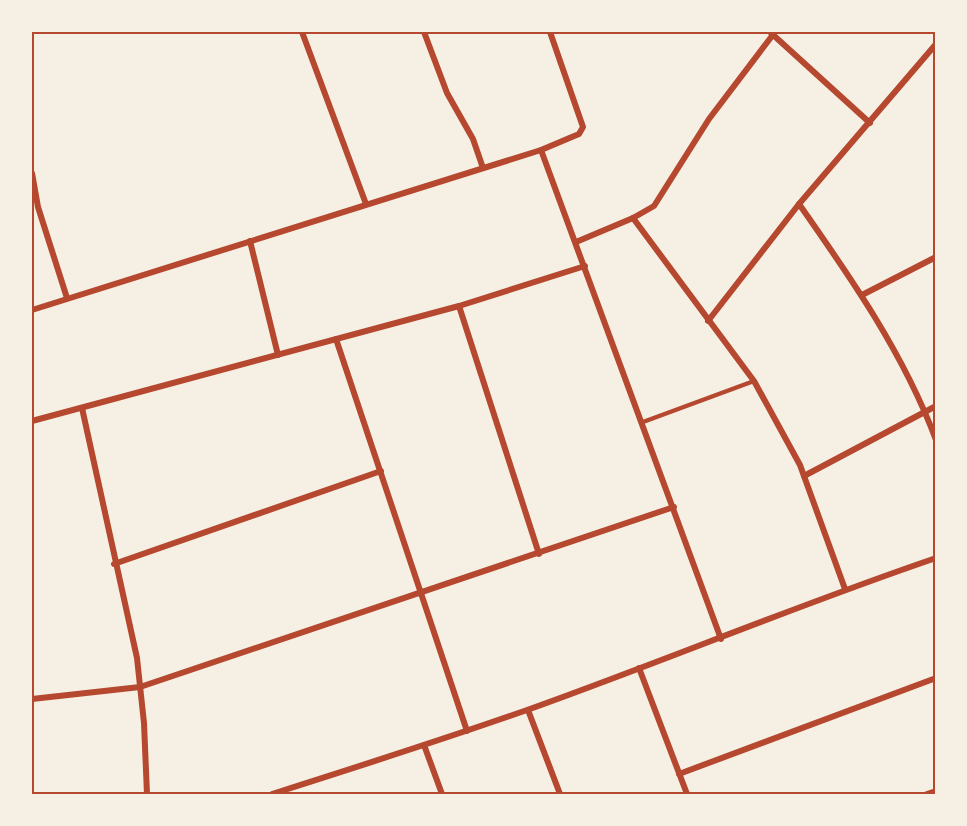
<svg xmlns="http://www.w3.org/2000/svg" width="967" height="826" font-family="Jost,sans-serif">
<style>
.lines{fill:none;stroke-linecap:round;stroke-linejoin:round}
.service{stroke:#b5482f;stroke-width:4.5}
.minor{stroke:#b5482f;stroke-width:6}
.neatline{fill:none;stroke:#b5482f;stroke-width:2}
</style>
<rect width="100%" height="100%" fill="#f6efe4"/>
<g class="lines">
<polyline class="service" points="643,422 754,381"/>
<g class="minor">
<polyline points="302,32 366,204"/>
<polyline points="424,32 447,93 473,139 483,168"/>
<polyline points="771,33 870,123"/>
<polyline points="541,150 721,639"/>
<polyline points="32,173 38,207 67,298"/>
<path d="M799 204C851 278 904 354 936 440"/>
<polyline points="633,218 754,381 800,465 845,589"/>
<polyline points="250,241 278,355"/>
<polyline points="576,242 633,218 654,206 709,119 775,32"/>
<polyline points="862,295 936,257"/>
<polyline points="459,306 539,554"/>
<polyline points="32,310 541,150 579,134 583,127 550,32"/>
<polyline points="708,321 799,204 936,44"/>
<polyline points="336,339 467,731"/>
<polyline points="82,408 137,658 144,723 147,794"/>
<polyline points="32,421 459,306 585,266"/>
<polyline points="804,476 936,406"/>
<polyline points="114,564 381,471"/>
<polyline points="639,668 687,794"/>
<polyline points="32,699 140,687 674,507"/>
<polyline points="528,710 560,794"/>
<polyline points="424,745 442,794"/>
<polyline points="679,774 936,678"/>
<path d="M272 794C357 767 442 740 527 710 664 661 798 605 936 558"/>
<polyline points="927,794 936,791"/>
</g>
</g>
<rect width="967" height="826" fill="none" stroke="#f6efe4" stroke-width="66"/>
<rect x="33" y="33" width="901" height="760" class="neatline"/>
</svg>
